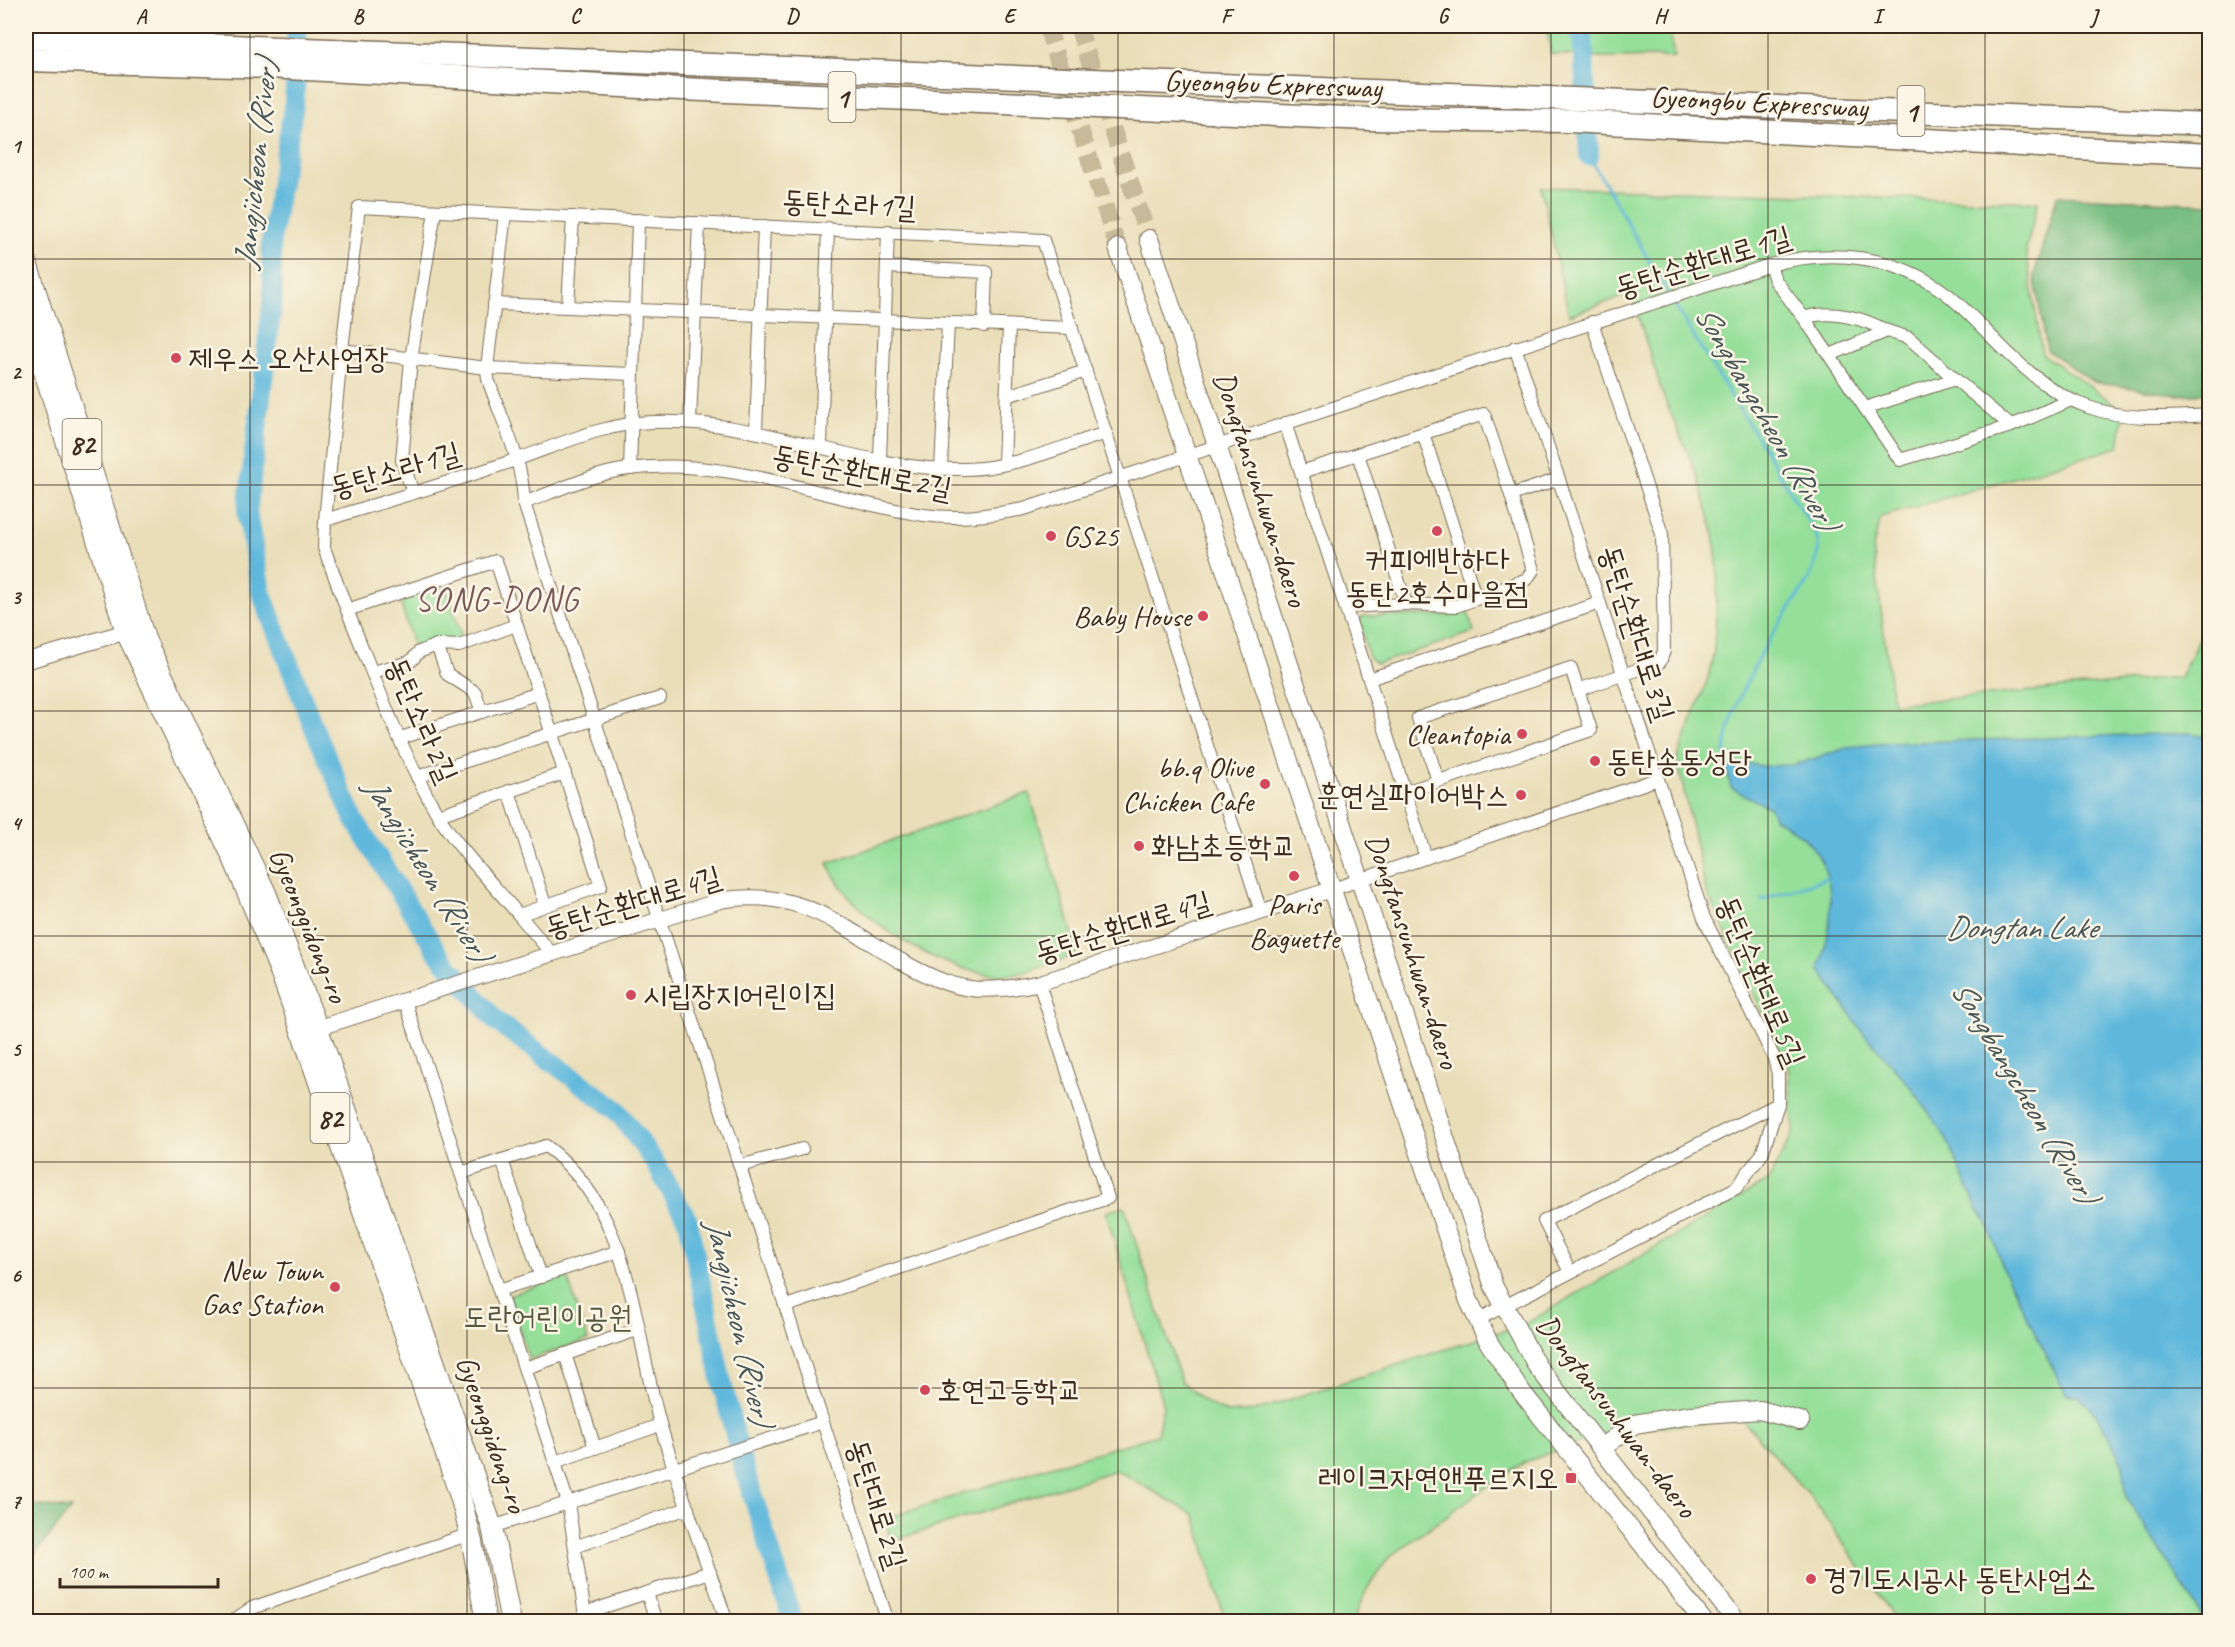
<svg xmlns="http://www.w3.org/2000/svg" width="2235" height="1647" font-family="Caveat,'Poor Story',sans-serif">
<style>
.green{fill:#95df9a;stroke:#68845c;stroke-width:1.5}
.forest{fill:#78be82;stroke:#5a7450;stroke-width:1.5}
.water{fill:#5fb8dc;stroke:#4d717d;stroke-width:1.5}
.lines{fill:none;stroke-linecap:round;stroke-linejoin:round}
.stream{stroke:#5fb8dc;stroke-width:3}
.river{stroke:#5fb8dc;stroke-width:20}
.secondary-tunnel{stroke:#c7ba9a;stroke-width:18;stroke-dasharray:18 9;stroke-linecap:butt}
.minor-casing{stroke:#786954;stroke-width:14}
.tertiary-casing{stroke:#786954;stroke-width:17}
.secondary-casing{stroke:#786954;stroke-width:20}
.primary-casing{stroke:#786954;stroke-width:22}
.motorway-casing{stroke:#786954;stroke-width:25}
.minor{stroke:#fff;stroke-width:12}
.tertiary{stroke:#fff;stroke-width:15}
.secondary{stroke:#fff;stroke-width:18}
.primary{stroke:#fff;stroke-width:20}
.motorway{stroke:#fff;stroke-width:22}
.grid{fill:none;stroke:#3b2a1e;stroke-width:1.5;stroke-opacity:0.55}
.poi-dot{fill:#d1495b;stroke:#fcf5e5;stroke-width:2}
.labels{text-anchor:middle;stroke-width:5;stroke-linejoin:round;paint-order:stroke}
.shield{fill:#fcf5e5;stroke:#75675a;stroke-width:1.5}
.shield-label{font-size:28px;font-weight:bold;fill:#3b2a1e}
.street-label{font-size:30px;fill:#3b2a1e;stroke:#fcf5e5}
.poi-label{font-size:30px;fill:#3b2a1e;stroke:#fcf5e5;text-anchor:start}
.park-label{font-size:30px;fill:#52573d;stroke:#fcf5e5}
.water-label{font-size:32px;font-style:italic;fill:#465557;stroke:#fcf5e5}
.quarter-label{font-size:33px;letter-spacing:1.5px;fill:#78595a;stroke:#fcf5e5}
.neatline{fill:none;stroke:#3b2a1e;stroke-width:2}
.grid-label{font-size:20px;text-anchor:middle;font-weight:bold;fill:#3b2a1e}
</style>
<rect width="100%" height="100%" fill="#fcf5e5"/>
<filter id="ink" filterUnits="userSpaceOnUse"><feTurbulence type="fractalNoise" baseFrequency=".0167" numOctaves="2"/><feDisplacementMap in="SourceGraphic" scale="12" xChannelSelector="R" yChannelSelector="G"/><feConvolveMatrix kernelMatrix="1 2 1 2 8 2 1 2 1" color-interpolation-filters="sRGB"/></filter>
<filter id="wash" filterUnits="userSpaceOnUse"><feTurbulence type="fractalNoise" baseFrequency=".008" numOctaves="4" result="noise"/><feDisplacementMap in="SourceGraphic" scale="24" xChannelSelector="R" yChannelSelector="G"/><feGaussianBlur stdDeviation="1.35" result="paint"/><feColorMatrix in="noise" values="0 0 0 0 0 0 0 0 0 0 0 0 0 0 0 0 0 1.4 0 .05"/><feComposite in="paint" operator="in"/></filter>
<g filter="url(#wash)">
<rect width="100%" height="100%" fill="#eadeb9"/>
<g class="green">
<polygon points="1546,26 1669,26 1674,57 1603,58 1551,54"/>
<polygon points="1541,187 2038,202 2026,250 2042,354 2124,410 2119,447 1881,517 1873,547 1893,704 2180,677 2203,631 2209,626 2209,1621 1897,1621 1813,1500 1743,1420 1618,1429 1525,1462 1492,1483 1389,1557 1367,1589 1353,1621 1225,1621 1195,1515 1116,1470 892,1541 884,1519 1034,1471 1157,1435 1163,1406 1106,1212 1124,1206 1181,1381 1205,1402 1227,1413 1254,1411 1527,1323 1768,1181 1794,1131 1788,1067 1706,891 1677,759 1708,678 1714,651 1718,573 1714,534 1699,480 1663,395 1631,294 1569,315"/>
<polygon points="446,586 463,641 414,648 400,601"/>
<polygon points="1467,610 1474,632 1377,664 1369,658 1359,620 1365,616 1451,615"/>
<path d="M1029 793 1079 954C1058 960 1032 973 1009 975 950 979 849 919 828 863Z"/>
<polygon points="567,1276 588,1340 529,1359 509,1295"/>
</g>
<g class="forest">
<polygon points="2057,196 2209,204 2209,393 2177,395 2093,382 2047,350 2034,275"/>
<polygon points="26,1504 71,1509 26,1565"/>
</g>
<path class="water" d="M2189 733 2210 738 2209 1622 2205 1621 2127 1499 2123 1465 2097 1414 2078 1396 2066 1394 2005 1273 1987 1223 1977 1208 1946 1138 1911 1087 1864 1034 1819 969C1838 908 1840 849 1775 819L1770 808 1731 788 1726 766 1745 763 1762 766 1794 765 1850 747 1888 743Z"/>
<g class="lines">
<g class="stream">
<polyline points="1589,156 1669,295"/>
<path d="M1672 300C1712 369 1758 434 1796 502 1803 513 1817 530 1818 542 1822 569 1791 605 1777 627 1757 660 1719 727 1726 766L1730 768"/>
<polyline points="1761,900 1827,878"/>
</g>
<g class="river">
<polyline points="294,26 298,42 294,104 271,241 273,297 247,512 261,592 313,726 354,819 439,955 497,1022 616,1109 654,1161 688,1221 721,1379 742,1462 793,1622"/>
<polyline points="1578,26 1583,42 1589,156"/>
</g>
</g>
</g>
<g filter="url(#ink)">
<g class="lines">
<g class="secondary-tunnel">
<polyline points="1047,26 1118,248"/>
<polyline points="1078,26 1149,239"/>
</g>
<g class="minor-casing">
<g id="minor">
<path d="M505 214 487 368 488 379C501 419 523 460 524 503L888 1622"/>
<polyline points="1770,265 1775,280 1804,318 1900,460 2011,426 2071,400"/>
<polyline points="887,267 986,272 984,326"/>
<polyline points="494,304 1072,328"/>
<polyline points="568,307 573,217"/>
<path d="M1804 318C1831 309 1863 318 1887 331"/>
<polyline points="342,350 487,368 632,374"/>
<polyline points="1830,355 1887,331 1909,338 1955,379"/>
<polyline points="1007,396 1086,371"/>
<polyline points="1865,408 1955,379 2011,426"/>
<polyline points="690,421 699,223"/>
<polyline points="1285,423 1369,679 1600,603"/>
<polyline points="756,430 764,226"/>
<path d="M1106 433C1061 447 1014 468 966 469 860 472 763 418 654 422 604 423 562 444 515 460 453 482 389 500 325 520L340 366 359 207 1043 240 1261 912"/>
<polyline points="821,446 828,228"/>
<polyline points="1358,454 1406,604 1456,606 1476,599 1423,433"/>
<polyline points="880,460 888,231"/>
<polyline points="1004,464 1009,327"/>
<polyline points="630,469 638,220"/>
<polyline points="941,469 948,324"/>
<polyline points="1301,472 1484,414 1511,495 1559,479"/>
<polyline points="413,493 402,460 411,359 435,211"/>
<path d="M524 503C558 490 592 474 628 469 728 455 827 501 924 515 958 520 990 515 1024 509L1770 265C1831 248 1895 255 1947 294 1968 311 1986 332 2006 351 2030 374 2056 396 2088 407 2127 421 2168 417 2210 415"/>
<polyline points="325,520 324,548 347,610"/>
<path d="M496 561 601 886 519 915C492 883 460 851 438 815 400 751 375 678 347 610Z"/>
<polyline points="1476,599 1527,579 1533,570 1511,495"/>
<polyline points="1345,607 1406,604"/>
<polyline points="437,645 447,674 475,692 482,712"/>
<polyline points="372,672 410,662 419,652 437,645 459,646 516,625"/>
<polyline points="1369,679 1426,858"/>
<polyline points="1578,690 1660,662 1664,651 1662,534 1592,322"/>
<polyline points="401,738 539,693"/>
<polyline points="417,777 660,698"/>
<polyline points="509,791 545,905"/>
<path d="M1405 792C1467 772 1529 751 1591 730L1571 668 1418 718 1438 781"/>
<polyline points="438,815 565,773"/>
<polyline points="1333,889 1658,779"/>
<polyline points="519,915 552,954"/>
<polyline points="405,1001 568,1503 586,1622"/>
<polyline points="502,1160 541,1277"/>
<polyline points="740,1166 802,1149"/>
<path d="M461 1173 546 1146C634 1211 633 1331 661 1427 680 1492 705 1557 727 1622"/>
<polyline points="1570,1272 1544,1221 1778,1104"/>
<polyline points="499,1290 619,1251"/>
<polyline points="786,1306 1108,1198 1039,983"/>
<polyline points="1477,1320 1736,1188 1762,1154 1778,1104 1778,1074 1774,1058 1704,918 1515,347"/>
<polyline points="565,1354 595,1448"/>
<polyline points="525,1368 637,1330"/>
<polyline points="555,1462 660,1425"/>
<polyline points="492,1527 823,1422"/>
<polyline points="577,1546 688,1508"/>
<polyline points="647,1593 656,1622"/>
<polyline points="585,1613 710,1572"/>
<polyline points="231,1622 252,1608 470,1534"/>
</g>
</g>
<g class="tertiary-casing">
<g id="tertiary">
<polyline points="26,661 135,629"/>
<path d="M308 1031 722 900C797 888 837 923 899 960 922 973 949 987 975 989 997 990 1019 987 1039 983L1333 889"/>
</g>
</g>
<g class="secondary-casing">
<g id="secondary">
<polyline points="1149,239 1494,1287 1537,1366 1737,1622"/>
<polyline points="1118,248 1469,1301 1489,1343 1521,1391 1704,1622"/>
<polyline points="1602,1448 1634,1424 1691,1415 1760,1410 1800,1421"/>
</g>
</g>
<g class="primary-casing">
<g id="primary">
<polyline points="26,260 145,639 266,893 318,1029 492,1527 511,1622"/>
<polyline points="26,314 126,632 233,858 280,971 302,1033 461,1499 472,1542 486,1622"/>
</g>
</g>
<g class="motorway-casing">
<g id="motorway">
<polyline points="26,38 2210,124"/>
<polyline points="26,60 269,67 659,88 1369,119 1570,121 2210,155"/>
</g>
</g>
<use href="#minor" class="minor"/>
<use href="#tertiary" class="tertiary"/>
<use href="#secondary" class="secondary"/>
<use href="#primary" class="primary"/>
<use href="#motorway" class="motorway"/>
</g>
</g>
<path class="grid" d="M250 26V1622M467 26V1622M684 26V1622M901 26V1622M1118 26V1622M1334 26V1622M1551 26V1622M1768 26V1622M1985 26V1622M26 259H2210M26 485H2210M26 711H2210M26 936H2210M26 1162H2210M26 1388H2210"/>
<g class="poi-dot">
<circle cx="176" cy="358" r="6"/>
<circle cx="1437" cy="531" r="6"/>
<circle cx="1051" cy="536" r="6"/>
<circle cx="1203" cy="616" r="6"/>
<circle cx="1522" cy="734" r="6"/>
<circle cx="1595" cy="761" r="6"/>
<circle cx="1265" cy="784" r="6"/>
<circle cx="1521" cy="795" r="6"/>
<circle cx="1139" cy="846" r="6"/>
<circle cx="1294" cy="876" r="6"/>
<circle cx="631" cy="995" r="6"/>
<circle cx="335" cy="1287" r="6"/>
<circle cx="925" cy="1390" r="6"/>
<rect x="1565" y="1472" width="12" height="12" rx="3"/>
<circle cx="1811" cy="1579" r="6"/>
</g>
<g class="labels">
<g class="shield">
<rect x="828.5" y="72" width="27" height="50" rx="4.5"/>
<rect x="1897.5" y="86" width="27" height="50" rx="4.5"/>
<rect x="62.5" y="419" width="39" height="50" rx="4.5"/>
<rect x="310.5" y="1093" width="39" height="50" rx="4.5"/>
</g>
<g class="shield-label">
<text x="842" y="107">1</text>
<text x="1911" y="121">1</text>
<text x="82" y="454">82</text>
<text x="330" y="1128">82</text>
</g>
<g class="street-label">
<text transform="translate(1273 84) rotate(2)" y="10">Gyeongbu Expressway</text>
<text transform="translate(1759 102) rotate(3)" y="10">Gyeongbu Expressway</text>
<text transform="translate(849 204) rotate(3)" y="10">동탄소라1길</text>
<text transform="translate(1703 262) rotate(-17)" y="10">동탄순환대로1길</text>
<text transform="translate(395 470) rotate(-16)" y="10">동탄소라1길</text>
<text transform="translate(862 472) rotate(11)" y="10">동탄순환대로2길</text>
<text transform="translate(1261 489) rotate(72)" y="10">Dongtansunhwan-daero</text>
<text transform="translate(1637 633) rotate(72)" y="10">동탄순환대로3길</text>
<text transform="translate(422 720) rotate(66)" y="10">동탄소라2길</text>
<text transform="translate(633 902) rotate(-17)" y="10">동탄순환대로4길</text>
<text transform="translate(309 925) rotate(68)" y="10">Gyeonggidong-ro</text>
<text transform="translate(1123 927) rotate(-17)" y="10">동탄순환대로4길</text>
<text transform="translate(1413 951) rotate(72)" y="10">Dongtansunhwan-daero</text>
<text transform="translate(1761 981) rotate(67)" y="10">동탄순환대로5길</text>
<text transform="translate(1617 1416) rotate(53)" y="10">Dongtansunhwan-daero</text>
<text transform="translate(492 1434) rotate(71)" y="10">Gyeonggidong-ro</text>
<text transform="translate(877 1504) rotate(72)" y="10">동탄대로2길</text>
</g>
<g class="poi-label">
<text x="188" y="368">제우스 오산사업장</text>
<text x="1063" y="546">GS25</text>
<text x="1437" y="569" text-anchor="middle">커피에반하다<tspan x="1437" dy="34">동탄2호수마을점</tspan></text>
<text x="1191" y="626" text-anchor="end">Baby House</text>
<text x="1510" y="744" text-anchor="end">Cleantopia</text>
<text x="1607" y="771">동탄송동성당</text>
<text x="1253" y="777" text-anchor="end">bb.q Olive<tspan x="1253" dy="34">Chicken Cafe</tspan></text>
<text x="1509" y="805" text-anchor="end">훈연실파이어박스</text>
<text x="1151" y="856">화남초등학교</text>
<text x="1294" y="914" text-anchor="middle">Paris<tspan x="1294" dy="34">Baguette</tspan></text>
<text x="643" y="1005">시립장지어린이집</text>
<text x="323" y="1280" text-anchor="end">New Town<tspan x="323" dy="34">Gas Station</tspan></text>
<text x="937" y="1400">호연고등학교</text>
<text x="1559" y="1488" text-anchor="end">레이크자연앤푸르지오</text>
<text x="1823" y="1589">경기도시공사 동탄사업소</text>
</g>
<g class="park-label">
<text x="548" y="1327">도란어린이공원</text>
</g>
<g class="water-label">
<text transform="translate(255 164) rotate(-84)" y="11">Jangjicheon (River)</text>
<text transform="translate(1767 417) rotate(60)" y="11">Songbangcheon (River)</text>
<text transform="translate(428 869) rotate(58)" y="11">Jangjicheon (River)</text>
<text x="2021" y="938">Dongtan Lake</text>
<text transform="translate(2025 1091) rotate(59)" y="11">Songbangcheon (River)</text>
<text transform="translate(740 1322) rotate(77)" y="11">Jangjicheon (River)</text>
</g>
<g class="quarter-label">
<text x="497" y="610">SONG-DONG</text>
</g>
</g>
<rect width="2235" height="1647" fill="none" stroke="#fcf5e5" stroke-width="66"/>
<path d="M60 1578v9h158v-9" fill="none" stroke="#3b2a1e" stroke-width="3"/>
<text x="69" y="1578" font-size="18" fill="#3b2a1e" stroke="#fcf5e5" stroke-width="4.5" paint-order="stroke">100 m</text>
<rect x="33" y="33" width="2169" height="1581" class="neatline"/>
<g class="grid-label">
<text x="141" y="23">A</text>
<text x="358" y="23">B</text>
<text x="575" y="23">C</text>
<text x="792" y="23">D</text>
<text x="1009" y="23">E</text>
<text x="1226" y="23">F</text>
<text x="1443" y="23">G</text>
<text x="1660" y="23">H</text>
<text x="1877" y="23">I</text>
<text x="2094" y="23">J</text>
<text x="16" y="153">1</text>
<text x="16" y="379">2</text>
<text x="16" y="604">3</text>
<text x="16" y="830">4</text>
<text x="16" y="1056">5</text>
<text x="16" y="1282">6</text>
<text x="16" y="1508">7</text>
</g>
</svg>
